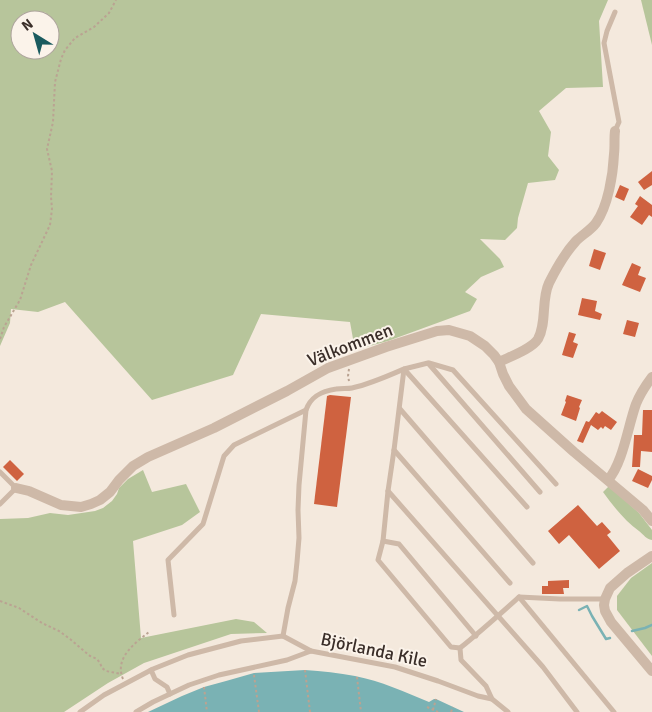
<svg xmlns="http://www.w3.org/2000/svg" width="652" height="712" font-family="Signika,sans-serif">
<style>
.green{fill:#b7c59b;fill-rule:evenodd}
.water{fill:#7ab2b4}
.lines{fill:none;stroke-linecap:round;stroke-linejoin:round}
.stream{stroke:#7ab2b4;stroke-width:2.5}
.building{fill:#cf6240}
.path{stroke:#baa392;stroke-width:2;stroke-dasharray:2.5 2.5;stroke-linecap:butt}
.service{stroke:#ceb9a8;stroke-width:5}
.minor{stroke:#ceb9a8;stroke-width:10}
.labels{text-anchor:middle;stroke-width:4;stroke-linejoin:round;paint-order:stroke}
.street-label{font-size:18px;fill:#3a2e29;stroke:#fbf3ea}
</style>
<rect width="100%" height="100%" fill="#f4e9dd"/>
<g class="green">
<path d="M0 0H608L599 21 603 87 566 88 539 111 551 132 548 156 559 170 555 180 528 183 518 218 517 228 505 240 480 239 500 259 504 267 481 277 465 292 477 299 470 311 388 341 355 350 350 322 261 314 233 375 152 400 65 302 38 312 11 309 10 323 0 346ZM20 20H50V50H20Z"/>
<polygon points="641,0 652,0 652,45"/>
<polygon points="143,470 152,492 186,484 200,512 182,525 133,541 141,638 236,619 254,622 267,633 231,634 144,663 108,683 64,712 0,712 0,519 28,518 50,513 68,515 95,511 103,508 112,501 117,494 119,488 128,479"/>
<path d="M609 486 639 513 652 530V540C646 539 644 535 639 531 625 521 613 506 603 492Z"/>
<polygon points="652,563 652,656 617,610 617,596 631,578"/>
</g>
<path class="water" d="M305 670C322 671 339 673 355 676 381 681 405 692 429 702L434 699H436L464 712H148L182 696 204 687 226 681 254 673Z"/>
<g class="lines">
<g class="stream">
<polyline points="579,610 587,606 592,616 606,639 610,638"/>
<polyline points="632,631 645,628 652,625"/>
</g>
</g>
<g class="building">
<polygon points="652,171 652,185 644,190 638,182"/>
<polygon points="620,185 629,189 624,201 615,197"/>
<polygon points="640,196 652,205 652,217 649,215 642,225 630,217 638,206 635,204"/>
<polygon points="594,249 606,253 600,270 589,266"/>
<polygon points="632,263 641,267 638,275 646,278 640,292 622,285"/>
<polygon points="582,298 597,301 595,311 602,314 600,320 578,315"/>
<polygon points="627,320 639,323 635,337 623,334"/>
<polygon points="569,332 576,334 573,342 578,344 573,358 562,355"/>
<polygon points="330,395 351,397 337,507 314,504 327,396"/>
<polygon points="567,395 582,400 579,407 580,408 576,421 561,415 566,402 565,401"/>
<polygon points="643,410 652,410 652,452 641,451 640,467 632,467 634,437 634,435 642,435"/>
<polygon points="602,411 617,422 611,430 605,426 603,429 601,427 598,430 591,425 583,443 577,441 586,421 589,422 596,412 599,414"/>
<polygon points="10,460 24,474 17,481 3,467"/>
<polygon points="638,469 652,476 652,480 648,488 632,481"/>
<polygon points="578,505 597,526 602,522 611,532 607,535 620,551 599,569 569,535 559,544 548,531"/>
<polygon points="569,580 569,588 563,588 564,594 542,594 542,586 548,586 548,581"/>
</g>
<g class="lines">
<g class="path">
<polyline points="0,339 4,327 20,300 31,265 50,225 52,209 51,197 52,171 47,149 53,122 55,82 61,59 65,50 75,38 94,27 109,13 116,0"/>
<polyline points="349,369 348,376 349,381"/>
<polyline points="0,601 19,608 42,623 59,631 70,639 90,656 97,659 100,663 102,668 106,671 121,674"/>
<polyline points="305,670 310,712"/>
<polyline points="254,675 259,712"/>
<polyline points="357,677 361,712"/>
<path d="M123 679C114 658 135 643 149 632"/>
<polyline points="204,687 207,712"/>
<polyline points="427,707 438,712"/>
<polyline points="433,710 436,699"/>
<polyline points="451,712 453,707"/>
</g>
<g class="service">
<polyline points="615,12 607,31 604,43 619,122 615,131"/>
<polyline points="429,363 453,370 556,484"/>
<polyline points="400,409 533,563"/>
<path d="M306 410C311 396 322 391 336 389 342 388 347 389 352 388 370 384 388 376 404 369L527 507"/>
<polyline points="394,450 510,583"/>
<polyline points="0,472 16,488 0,504"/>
<polyline points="388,491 543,667 577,712"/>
<polyline points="383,541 399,544 476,636"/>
<polyline points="519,597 614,712"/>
<polyline points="174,615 168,560 203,524 224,456 234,445 306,410 299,485 298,510 299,538 297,562 295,581 288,608 283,636"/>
<polyline points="460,648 451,647 378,560 383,541 388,491 394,450 404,369 428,363 540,492"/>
<polyline points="151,670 155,679 167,687 170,694"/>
<path d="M492 699 486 686 461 660 460 648C480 632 500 614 519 597L560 599H605"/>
<polyline points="80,712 104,695 153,669 188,655 241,641 283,636 311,651"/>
<polyline points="136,712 153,702 189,685 219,675 287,660 311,651 395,667 438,681 478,696 492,699 508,712"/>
</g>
<g class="minor">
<path d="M499 362C509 357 532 349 538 339 547 323 541 300 549 283 556 269 565 253 576 241 582 235 591 230 596 223 608 206 613 175 614 154 615 146 614 138 615 131"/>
<path d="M608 480C623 463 628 426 636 404 640 394 646 385 652 377"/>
<polyline points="16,488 29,491 61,505 81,507 91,504 100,500 110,492 119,480 133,466 148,457 214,428 287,391 328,368 386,347 437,331 449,330 470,336 485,346 494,355 499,362 503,374 509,386 526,409 574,452 643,510 652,521"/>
<polyline points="652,556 627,573 610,588 605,599 604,605 605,611 611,622 652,671"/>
</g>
</g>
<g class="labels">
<g class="street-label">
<text transform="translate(350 345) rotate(-21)" y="6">Välkommen</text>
<text transform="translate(374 650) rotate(12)" y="6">Björlanda Kile</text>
</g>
</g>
<g transform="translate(35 35) rotate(323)"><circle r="24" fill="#fbf3ea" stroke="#aea49d"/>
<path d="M0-4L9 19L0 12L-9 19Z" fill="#1a5b5f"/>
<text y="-8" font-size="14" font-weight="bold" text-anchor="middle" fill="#3a2e29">N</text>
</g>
</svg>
